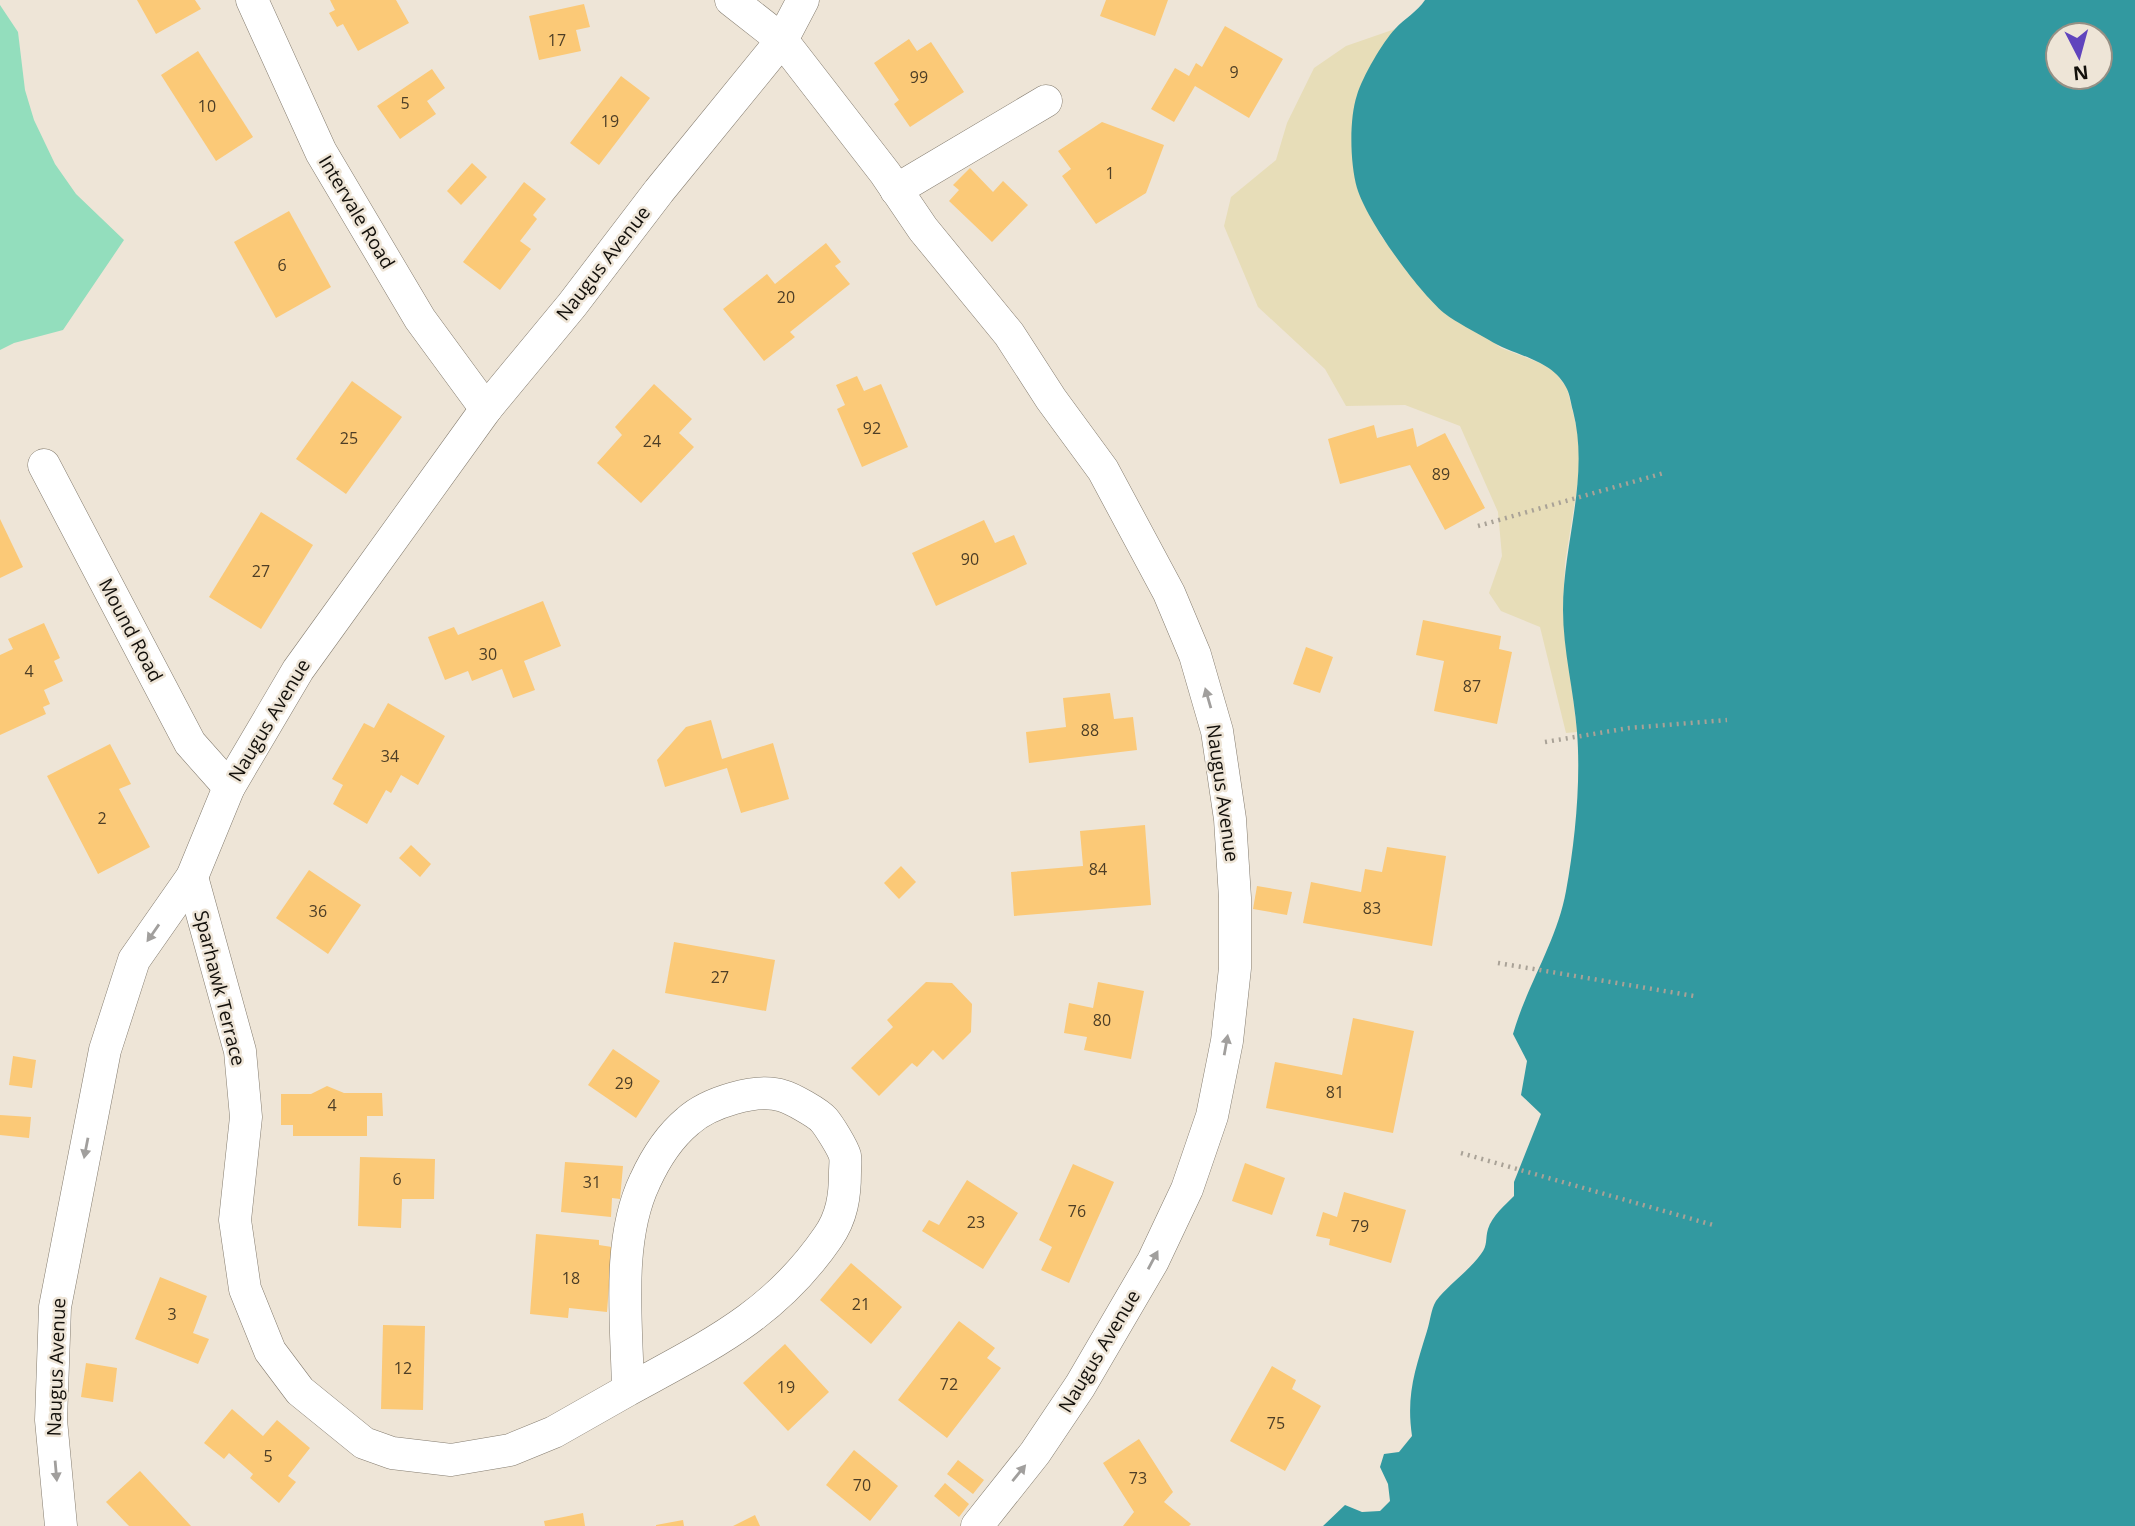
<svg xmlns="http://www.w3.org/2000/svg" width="2135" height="1526" font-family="'Open Sans',sans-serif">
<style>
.green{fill:#93debd}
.sand{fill:#e7ddb8}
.water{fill:#3299a0;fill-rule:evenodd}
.building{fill:#fbc977}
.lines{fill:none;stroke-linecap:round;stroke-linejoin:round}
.minor-casing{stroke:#847c6f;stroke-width:33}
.path{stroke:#a9a297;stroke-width:4.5;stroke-dasharray:2 5;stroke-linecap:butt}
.minor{stroke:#fff;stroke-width:32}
.oneway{fill:#a19f9d}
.labels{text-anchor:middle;stroke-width:5;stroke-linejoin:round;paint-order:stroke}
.number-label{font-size:16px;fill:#4d3e26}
.street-label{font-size:19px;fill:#13100b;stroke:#eee5d7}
</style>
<rect width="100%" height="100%" fill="#eee5d7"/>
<polygon class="green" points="0,5 18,32 25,90 34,120 55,164 76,194 124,240 63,330 14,343 0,350"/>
<polygon class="sand" points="1395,29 1379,53 1357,188 1381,236 1420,286 1501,348 1540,363 1555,372 1567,388 1579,437 1580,469 1565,563 1563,612 1577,732 1566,733 1540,627 1501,611 1489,593 1502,556 1498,512 1460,426 1405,405 1346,406 1325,369 1258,307 1224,226 1231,197 1276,160 1287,123 1314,68 1346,46"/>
<path class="water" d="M1425 0H2135V1526H1323L1345 1505 1362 1512 1380 1511 1390 1501 1388 1484 1380 1467 1384 1454 1399 1452 1412 1436C1406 1395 1415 1370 1427 1331 1430 1322 1431 1309 1436 1301 1449 1284 1470 1270 1481 1254 1488 1245 1485 1239 1488 1229 1492 1216 1505 1205 1514 1196V1182L1541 1114 1521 1095 1527 1061 1513 1034C1527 985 1557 941 1566 891 1575 842 1581 782 1577 732 1574 692 1563 650 1563 610 1563 543 1590 477 1573 411 1571 404 1570 395 1567 389 1553 359 1514 356 1489 340 1474 331 1457 323 1444 313 1417 290 1367 221 1357 188 1350 163 1349 119 1357 95 1363 76 1382 43 1395 29 1405 18 1417 12 1425 0ZM2058 35H2100V77H2058Z"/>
<g class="building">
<polygon points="137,0 195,0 201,9 156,34"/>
<polygon points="330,0 396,0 409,23 358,51 343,24 337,27 329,13 335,10"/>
<polygon points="1106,0 1168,0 1155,36 1100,16"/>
<polygon points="584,4 590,27 576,30 581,51 539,60 529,16"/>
<polygon points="1225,26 1283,59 1249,118 1195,86 1174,122 1151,109 1175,68 1189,76 1196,63 1202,67"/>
<polygon points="909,39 917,51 931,42 964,92 910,127 894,104 899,100 874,63"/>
<polygon points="198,51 253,137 216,161 161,75"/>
<polygon points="432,69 445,88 427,101 436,114 400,139 377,106"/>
<polygon points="621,76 650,98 599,165 570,143"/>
<polygon points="1102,122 1164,145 1146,193 1096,224 1062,176 1071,169 1058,151"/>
<polygon points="472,163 487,177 461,205 447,191"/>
<polygon points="970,168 993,192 1003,181 1028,205 992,242 949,201 959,190 953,185"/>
<polygon points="524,182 546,199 533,215 537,219 520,241 531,249 500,290 463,262"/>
<polygon points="289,211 331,287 276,318 234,242"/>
<polygon points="826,243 841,262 835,266 850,284 790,332 795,337 764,361 723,309 767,274 775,284"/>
<polygon points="857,376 864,391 881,384 908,447 862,467 837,409 845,405 836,385"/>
<polygon points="352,381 402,417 346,494 296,459"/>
<polygon points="654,384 692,419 679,433 694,447 641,503 597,463 622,435 615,427"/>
<polygon points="1374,425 1377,438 1413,428 1417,447 1445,433 1485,508 1445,530 1410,465 1340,484 1328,439"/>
<polygon points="261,512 313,545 261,629 209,597"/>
<polygon points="0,519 23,567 0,578"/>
<polygon points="984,520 995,543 1014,535 1027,564 936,606 912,553"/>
<polygon points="543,601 561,646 524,661 535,690 513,698 502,669 472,681 468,671 445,680 428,637 454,627 458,635"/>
<polygon points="1423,620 1501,636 1499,649 1512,652 1497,724 1434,711 1444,661 1416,655"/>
<polygon points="44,623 60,658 54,661 63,681 44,690 50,704 43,707 46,714 0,735 0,655 13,649 8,639"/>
<polygon points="1306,647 1333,657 1320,693 1293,684"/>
<polygon points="1110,693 1114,719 1133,717 1137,750 1029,763 1026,732 1066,727 1063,698"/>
<polygon points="388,703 445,736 418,785 401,775 391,793 386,790 367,824 333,804 343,785 332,779 364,723 374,728"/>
<polygon points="711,720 722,759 773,743 789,799 741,813 727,768 665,787 657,760 686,727"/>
<polygon points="110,744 131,784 119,789 150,847 98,874 47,776"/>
<polygon points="1145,825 1151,905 1014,916 1011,872 1083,866 1080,831"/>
<polygon points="411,845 431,864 420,877 399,858"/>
<polygon points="1387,847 1446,856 1432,946 1303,923 1311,882 1361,892 1365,869 1382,872"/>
<polygon points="901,866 916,882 899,899 884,883"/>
<polygon points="309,870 361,905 328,954 276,918"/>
<polygon points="1257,886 1292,892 1287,915 1253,909"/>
<polygon points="674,942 775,960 766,1011 665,993"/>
<polygon points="926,982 952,983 972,1004 971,1032 943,1060 933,1050 917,1067 912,1063 879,1096 851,1068 893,1027 887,1020"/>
<polygon points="1098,982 1144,991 1131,1059 1084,1050 1087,1037 1064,1033 1069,1003 1093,1008"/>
<polygon points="1353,1018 1414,1031 1393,1133 1266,1108 1275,1062 1342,1075"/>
<polygon points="613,1049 660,1081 636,1118 588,1085"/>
<polygon points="13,1056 36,1060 32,1088 9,1085"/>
<polygon points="327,1086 344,1093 382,1093 383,1116 367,1116 367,1136 293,1136 293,1125 281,1125 281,1094 311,1094"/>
<polygon points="0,1115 31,1117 29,1138 0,1135"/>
<polygon points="360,1157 435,1159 434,1199 402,1199 401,1228 358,1226"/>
<polygon points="565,1162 623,1166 620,1199 612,1198 611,1217 561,1212"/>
<polygon points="1245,1163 1285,1178 1272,1215 1232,1201"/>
<polygon points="1073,1164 1114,1182 1069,1283 1041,1270 1052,1247 1039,1240"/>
<polygon points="967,1180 1018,1213 983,1269 922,1231 929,1220 939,1225"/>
<polygon points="1344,1192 1406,1210 1391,1263 1329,1245 1330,1239 1316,1236 1323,1212 1337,1217"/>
<polygon points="536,1234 599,1240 599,1245 612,1247 607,1312 569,1308 568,1318 530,1314"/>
<polygon points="851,1263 902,1307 871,1344 820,1300"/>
<polygon points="160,1277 207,1296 193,1333 209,1339 198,1364 135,1339"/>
<polygon points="959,1321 995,1348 987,1358 1001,1368 947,1438 898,1400"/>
<polygon points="383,1325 425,1326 423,1410 381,1409"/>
<polygon points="785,1344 829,1392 788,1431 743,1383"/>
<polygon points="86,1363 117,1368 113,1402 81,1397"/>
<polygon points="1272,1366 1296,1380 1292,1389 1321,1406 1285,1471 1230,1441"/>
<polygon points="232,1409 263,1436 277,1420 310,1448 288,1476 296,1482 279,1503 250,1478 253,1474 229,1453 224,1459 204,1443"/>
<polygon points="1139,1439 1173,1492 1164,1502 1191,1524 1189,1526 1123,1526 1134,1512 1103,1463"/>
<polygon points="854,1450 898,1486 870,1521 826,1485"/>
<polygon points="958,1460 984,1480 973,1494 947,1474"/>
<polygon points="140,1471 191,1526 129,1526 106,1502"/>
<polygon points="945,1483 969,1504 959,1517 934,1496"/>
<polygon points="583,1513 585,1526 545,1526 544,1521"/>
<polygon points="755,1515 760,1526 733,1526"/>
<polygon points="683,1520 684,1526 656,1526 656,1525"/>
</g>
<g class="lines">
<g class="minor-casing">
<g id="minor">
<polyline points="252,0 321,152 420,319 486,409"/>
<polyline points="731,0 782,40 885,173 923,229 1009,334 1051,399 1103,470 1169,593 1195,655 1217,731 1230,819 1235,898 1235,968 1227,1041 1212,1116 1187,1189 1153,1261 1080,1386 1035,1453 977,1526"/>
<polyline points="896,190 1046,101"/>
<polyline points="44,465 190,743 229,787"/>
<path d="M192 877 240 1051 246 1117 235 1220 245 1289 270 1351 300 1391 364 1443 392 1453 451 1460 510 1450 554 1432 628 1390C627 1325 616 1241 645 1181 655 1159 670 1136 688 1121 708 1103 757 1087 783 1096 791 1098 818 1113 824 1120 829 1126 843 1148 845 1156 846 1161 845 1167 845 1172 845 1196 842 1217 828 1237 774 1316 708 1346 628 1390"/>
<polyline points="61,1526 51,1420 55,1307 105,1050 134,960 192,877 229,787 298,670 486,409 572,305 659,191 782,40 803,0"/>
</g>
</g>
<g class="path">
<polyline points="1478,526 1664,473"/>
<polyline points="1545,742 1629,728 1727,720"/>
<polyline points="1498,963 1694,996"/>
<polyline points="1461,1153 1713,1225"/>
</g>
<use href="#minor" class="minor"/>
</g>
<defs><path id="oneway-solid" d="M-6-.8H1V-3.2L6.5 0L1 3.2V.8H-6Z" transform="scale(1.75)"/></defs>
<g class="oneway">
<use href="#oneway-solid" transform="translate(1208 698) rotate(-106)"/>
<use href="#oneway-solid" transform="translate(153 933) rotate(125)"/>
<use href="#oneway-solid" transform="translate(1226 1045) rotate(-80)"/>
<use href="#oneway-solid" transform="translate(86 1148) rotate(101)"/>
<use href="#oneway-solid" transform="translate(1153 1260) rotate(-62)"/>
<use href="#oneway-solid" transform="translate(56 1471) rotate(85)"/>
<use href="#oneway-solid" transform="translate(1019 1473) rotate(-51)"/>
</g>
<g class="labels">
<g class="number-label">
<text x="557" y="46">17</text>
<text x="1234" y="78">9</text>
<text x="919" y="83">99</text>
<text x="405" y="109">5</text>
<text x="207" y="112">10</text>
<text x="610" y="127">19</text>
<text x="1110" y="179">1</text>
<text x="282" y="271">6</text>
<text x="786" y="303">20</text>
<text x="872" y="434">92</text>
<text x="349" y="444">25</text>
<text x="652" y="447">24</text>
<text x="1441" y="480">89</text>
<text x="970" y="565">90</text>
<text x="261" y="577">27</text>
<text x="488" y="660">30</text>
<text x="29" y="677">4</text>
<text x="1472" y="692">87</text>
<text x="1090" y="736">88</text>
<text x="390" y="762">34</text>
<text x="102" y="824">2</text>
<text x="1098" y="875">84</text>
<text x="1372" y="914">83</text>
<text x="318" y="917">36</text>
<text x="720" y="983">27</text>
<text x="1102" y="1026">80</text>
<text x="624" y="1089">29</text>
<text x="1335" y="1098">81</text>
<text x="332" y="1111">4</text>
<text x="397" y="1185">6</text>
<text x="592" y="1188">31</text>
<text x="1077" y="1217">76</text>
<text x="976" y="1228">23</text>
<text x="1360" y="1232">79</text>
<text x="571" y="1284">18</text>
<text x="861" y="1310">21</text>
<text x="172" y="1320">3</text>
<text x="403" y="1374">12</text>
<text x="949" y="1390">72</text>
<text x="786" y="1393">19</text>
<text x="1276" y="1429">75</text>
<text x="268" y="1462">5</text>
<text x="1138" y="1484">73</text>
<text x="862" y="1491">70</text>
</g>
<g class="street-label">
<text transform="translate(357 212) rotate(59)" y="7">Intervale Road</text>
<text transform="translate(603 263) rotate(-52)" y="7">Naugus Avenue</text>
<text transform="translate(131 630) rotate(62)" y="7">Mound Road</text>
<text transform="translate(269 720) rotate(-59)" y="7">Naugus Avenue</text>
<text transform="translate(1223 793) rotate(82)" y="7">Naugus Avenue</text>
<text transform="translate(220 988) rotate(76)" y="7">Sparhawk Terrace</text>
<text transform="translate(1099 1351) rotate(-59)" y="7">Naugus Avenue</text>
<text transform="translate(56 1367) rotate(-88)" y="7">Naugus Avenue</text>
</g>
</g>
<g transform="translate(2079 56) rotate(174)"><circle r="33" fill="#eee5d7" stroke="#969085" stroke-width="2"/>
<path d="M0-5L12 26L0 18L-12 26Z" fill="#6044bd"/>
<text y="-10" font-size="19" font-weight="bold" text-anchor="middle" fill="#13100b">N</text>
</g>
</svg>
